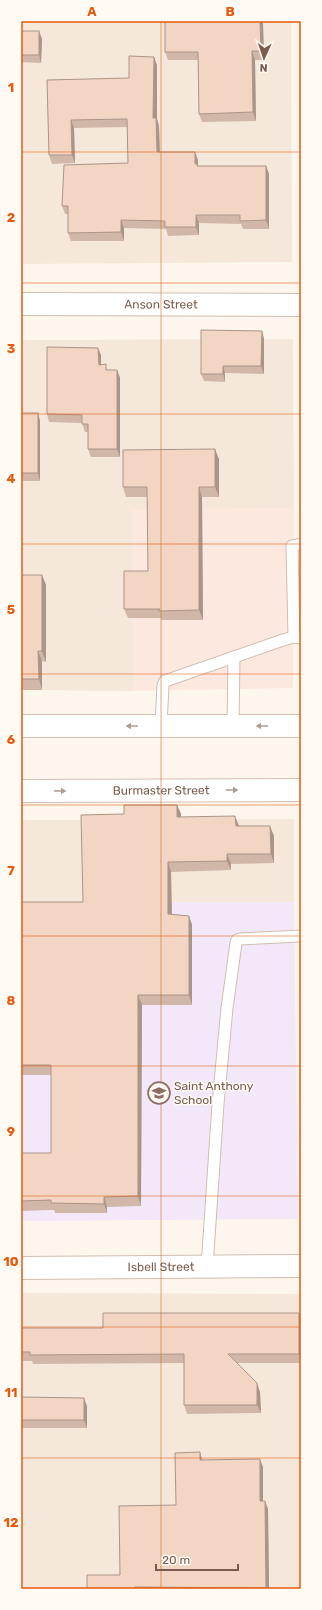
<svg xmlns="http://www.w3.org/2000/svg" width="322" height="1610" font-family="Rubik,sans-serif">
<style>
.residential{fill:#f5e8da}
.commercial{fill:#fde8e0}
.education{fill:#f3e8fa}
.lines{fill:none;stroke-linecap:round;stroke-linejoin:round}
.lane-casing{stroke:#d1beb0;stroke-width:13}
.street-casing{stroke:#d1beb0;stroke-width:24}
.secondary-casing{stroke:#d6c0b0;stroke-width:24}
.lane{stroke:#fff;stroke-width:11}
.street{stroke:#fff;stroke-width:22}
.secondary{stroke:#fff;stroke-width:22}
.wall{fill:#d1b7a8}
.shaded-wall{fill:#aa9588}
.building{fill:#f3d5c3;stroke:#aa9588}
.oneway{fill:#af9d94}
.grid{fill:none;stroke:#e8590c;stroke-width:1;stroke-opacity:0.55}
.labels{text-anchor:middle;stroke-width:3;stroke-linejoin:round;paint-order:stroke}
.street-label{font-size:12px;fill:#7a5c4d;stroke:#fffaf3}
.education-label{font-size:12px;fill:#785e54;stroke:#fffaf3;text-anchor:start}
.neatline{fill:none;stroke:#e8590c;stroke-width:1.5}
.grid-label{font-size:13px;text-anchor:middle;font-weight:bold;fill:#e8590c}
</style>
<rect width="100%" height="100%" fill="#fdf6ec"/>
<g class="residential">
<polygon points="21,21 291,21 292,262 21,264"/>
<polygon points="293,339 294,508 133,510 133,691 21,690 21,340"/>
<polygon points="294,819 294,902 94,902 21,967 21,820"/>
<polygon points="21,1293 301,1294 301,1589 21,1589"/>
</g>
<polygon class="commercial" points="294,508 293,688 133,691 132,510"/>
<polygon class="education" points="93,902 294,902 298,1219 21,1221 21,967"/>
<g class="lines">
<g class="lane-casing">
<g id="lane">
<polyline points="294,637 292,546 301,544"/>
<polyline points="161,726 163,685 165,681 283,640 294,637 301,638"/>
<polyline points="233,726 234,657"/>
<polyline points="207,1267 218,1104 227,1008 236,943 237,940 240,939 301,936"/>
</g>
</g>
<g class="street-casing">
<g id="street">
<path id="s1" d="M21 304 301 305"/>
<path id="s2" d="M21 1268 301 1266"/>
</g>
</g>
<g class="secondary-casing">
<g id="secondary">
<polyline points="21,726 301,726"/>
<path id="s3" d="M21 791 301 790"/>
</g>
</g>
<use href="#lane" class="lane"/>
<use href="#street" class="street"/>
<use href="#secondary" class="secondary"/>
</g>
<g class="wall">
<polygon points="165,21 262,21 263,24 264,60 255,60 256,121 202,122 199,114 198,60 168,60 165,52"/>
<polygon points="21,31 42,39 41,63 21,62"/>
<polygon points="157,65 157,119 159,126 160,152 198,160 198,166 266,166 269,174 269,229 243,229 241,224 199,223 199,235 168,236 166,229 124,228 124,241 71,241 68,233 68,214 65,214 62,206 128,163 127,127 74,128 75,163 52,164 49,155 47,80 129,78"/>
<polygon points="262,331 264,339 264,374 225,373 225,382 204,381 201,374"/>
<polygon points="98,348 101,355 101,365 108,370 117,370 120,378 120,457 91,457 88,449 88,432 85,432 82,423 49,422 47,414"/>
<polygon points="21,413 38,413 40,421 40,481 21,481"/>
<polygon points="219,459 219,497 202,497 203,620 161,620 161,618 128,618 124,609 148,571 147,497 126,497 123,487"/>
<polygon points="21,575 42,575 46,585 46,662 42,661 42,690 21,690"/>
<polygon points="177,805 181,814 181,817 239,826 274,836 274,863 231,864 231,870 171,872 172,915 189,916 192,925 192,1005 142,1005 141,1206 107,1207 107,1213 55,1213 54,1210 21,1211 21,1153 51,1153 51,1075 21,1075 21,902 83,902 124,814"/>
<polygon points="301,1319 301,1363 237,1363 260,1392 261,1413 187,1414 184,1405 184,1363 33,1364 32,1361 21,1361 21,1328 103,1328"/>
<polygon points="21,1397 87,1406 87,1428 21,1428"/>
<polygon points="200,1452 202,1460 263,1467 263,1501 268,1509 269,1589 87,1589 120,1575 176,1505"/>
</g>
<g class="shaded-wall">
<polygon points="260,21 262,21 263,24 264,60 261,51"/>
<polygon points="39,31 42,39 41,63 39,55"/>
<polygon points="252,51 255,60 256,121 253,112"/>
<polygon points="154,57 157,65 157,119 159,126 160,160 157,152 153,118"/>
<polygon points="71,120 74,128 75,163 72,155"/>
<polygon points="195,152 198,160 198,167 200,171 195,164"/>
<polygon points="266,166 269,174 269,229 266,220"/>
<polygon points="196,215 199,223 199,235 196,227"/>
<polygon points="121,220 124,228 124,241 121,232"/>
<polygon points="262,331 264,339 264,374 261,366"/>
<polygon points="98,348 101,355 101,372 99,365"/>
<polygon points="223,366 225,373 225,382 223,374"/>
<polygon points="117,370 120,378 120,457 117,449"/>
<polygon points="38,413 40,421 40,481 38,473"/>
<polygon points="215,449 219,459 219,497 215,487"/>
<polygon points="199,487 202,497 203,620 199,610"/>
<polygon points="42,575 46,585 46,662 42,651"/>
<polygon points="38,651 42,661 42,690 39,679"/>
<polygon points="177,805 181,814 181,826 177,817"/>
<polygon points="235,816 239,826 239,836 236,826"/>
<polygon points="270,826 274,836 274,863 271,854"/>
<polygon points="227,854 231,864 231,870 227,861"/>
<polygon points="168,862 171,872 172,924 168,914"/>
<polygon points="189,916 192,925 192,1005 189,995"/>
<polygon points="138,995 142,1005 141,1206 138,1196"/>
<polygon points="104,1197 107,1207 107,1213 104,1204"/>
<polygon points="299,1313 301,1319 301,1360 299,1354"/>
<polygon points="257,1383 260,1392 261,1413 257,1405"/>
<polygon points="84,1398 87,1406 87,1428 84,1420"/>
<polygon points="200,1452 202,1460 200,1460"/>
<polygon points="260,1459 263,1467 263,1509 260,1501"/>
<polygon points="265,1501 268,1509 269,1589 267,1589 266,1588"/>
</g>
<g class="building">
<polygon points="165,21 260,21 261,51 252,51 253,112 199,114 198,52 165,52"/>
<rect x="21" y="31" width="18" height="24"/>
<polygon points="129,56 154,57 153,118 156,118 157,152 195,152 195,164 197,163 197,166 266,166 266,220 240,221 240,215 196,215 196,227 165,227 165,221 121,220 121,232 68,233 68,206 62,206 64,165 128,163 127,119 71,120 72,155 49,155 47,80 129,78"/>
<polygon points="201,330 262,331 261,366 223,366 223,374 201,374"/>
<polygon points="47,347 98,348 99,365 106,364 106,370 117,370 117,449 88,449 88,424 82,424 82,415 47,414"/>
<rect x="21" y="413" width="17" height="60"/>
<polygon points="215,449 215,487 199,487 199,610 158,611 160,609 124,609 124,571 148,571 147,487 123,487 123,450"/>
<polygon points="21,575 42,575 42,651 38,651 39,679 21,679"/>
<polygon points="124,805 177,805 177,817 235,816 236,826 270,826 271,854 227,854 227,861 168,862 168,914 189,916 189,995 138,995 138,1196 104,1197 104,1204 51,1203 51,1200 21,1201 21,1153 51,1153 51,1065 21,1065 21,902 83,902 81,815 124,814"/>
<polygon points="103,1313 299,1313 299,1354 228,1354 257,1383 257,1405 184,1405 184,1354 30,1355 30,1352 21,1352 21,1328 103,1328"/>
<polygon points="21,1397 84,1398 84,1420 21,1420"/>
<polygon points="200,1452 200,1460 260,1459 260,1501 265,1501 266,1588 135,1587 135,1589 87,1589 87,1575 120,1575 119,1506 176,1505 175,1453"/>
</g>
<defs><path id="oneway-solid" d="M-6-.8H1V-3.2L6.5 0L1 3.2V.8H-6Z"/></defs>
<g class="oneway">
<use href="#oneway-solid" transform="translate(132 726) rotate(-180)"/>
<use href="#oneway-solid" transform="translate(262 726) rotate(-180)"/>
<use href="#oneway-solid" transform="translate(232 790)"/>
<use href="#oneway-solid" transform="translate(60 791)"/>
</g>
<path class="grid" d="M161 21V1589M21 152H301M21 283H301M21 414H301M21 544H301M21 674H301M21 805H301M21 936H301M21 1066H301M21 1196H301M21 1327H301M21 1458H301"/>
<defs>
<g id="school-ring" transform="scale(1.15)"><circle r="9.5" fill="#fffaf3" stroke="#8d6e63" stroke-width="1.5"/><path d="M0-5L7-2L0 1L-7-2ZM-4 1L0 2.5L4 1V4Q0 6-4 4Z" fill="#8d6e63"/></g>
</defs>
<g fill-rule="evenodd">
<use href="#school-ring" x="159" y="1093"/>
</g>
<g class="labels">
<g class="street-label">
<text dy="4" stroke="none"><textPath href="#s1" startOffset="140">Anson Street</textPath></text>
<text dy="4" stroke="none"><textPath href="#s3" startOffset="140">Burmaster Street</textPath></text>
<text dy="4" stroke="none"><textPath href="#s2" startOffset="140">Isbell Street</textPath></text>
</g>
<g class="education-label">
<text x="174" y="1090">Saint Anthony<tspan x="174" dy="14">School</tspan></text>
</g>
</g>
<rect width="322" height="1610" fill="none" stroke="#fffaf3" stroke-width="44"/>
<g transform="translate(264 58) rotate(183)" stroke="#fffaf3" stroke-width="3" paint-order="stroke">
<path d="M0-3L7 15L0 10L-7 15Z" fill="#7a5c4d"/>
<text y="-6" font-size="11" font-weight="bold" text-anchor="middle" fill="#7a5c4d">N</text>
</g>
<path d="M156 1564v6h82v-6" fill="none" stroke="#7a5c4d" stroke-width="2"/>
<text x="162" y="1564" font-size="12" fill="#7a5c4d" stroke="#fffaf3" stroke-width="3" paint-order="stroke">20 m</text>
<rect x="22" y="22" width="278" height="1566" class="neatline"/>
<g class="grid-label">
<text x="92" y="16">A</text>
<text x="230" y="16">B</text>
<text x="11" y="92">1</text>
<text x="11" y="222">2</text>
<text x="11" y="353">3</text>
<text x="11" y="483">4</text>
<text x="11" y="614">5</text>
<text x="11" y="744">6</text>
<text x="11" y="875">7</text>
<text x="11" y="1005">8</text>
<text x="11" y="1136">9</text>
<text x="11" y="1266">10</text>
<text x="11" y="1397">11</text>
<text x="11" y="1527">12</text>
</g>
</svg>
